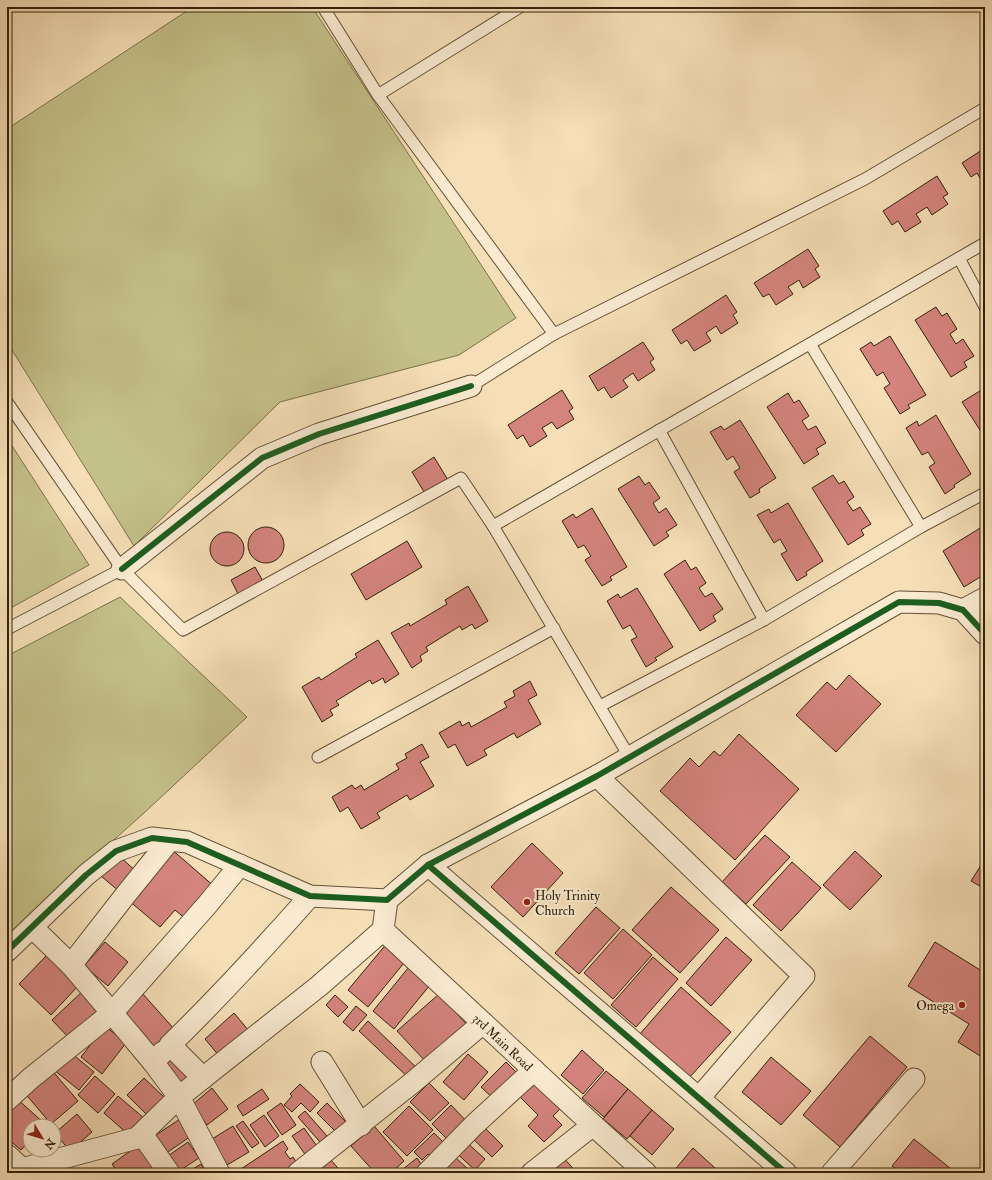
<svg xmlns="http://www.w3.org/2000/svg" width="992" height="1180" font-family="'IM FELL Double Pica',serif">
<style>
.green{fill:#c4c089;stroke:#7c7149}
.building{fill:#d4847d;stroke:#332209}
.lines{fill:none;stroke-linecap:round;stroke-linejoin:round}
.service-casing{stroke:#645134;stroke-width:13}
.minor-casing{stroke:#645134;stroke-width:23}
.service{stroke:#f9ead0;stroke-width:11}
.minor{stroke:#f9ead0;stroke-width:21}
.cycleway-casing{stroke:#f9ead0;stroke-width:8}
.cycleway{stroke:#1b5e20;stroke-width:6}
.poi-dot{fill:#8f2418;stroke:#f9ead0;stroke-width:1.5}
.labels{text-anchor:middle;stroke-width:4;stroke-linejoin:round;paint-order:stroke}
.poi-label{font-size:13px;fill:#332209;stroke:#f9ead0;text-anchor:start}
.street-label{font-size:13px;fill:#332209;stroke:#f9ead0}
</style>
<rect width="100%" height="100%" fill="#f6dfb7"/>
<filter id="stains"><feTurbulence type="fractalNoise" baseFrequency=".005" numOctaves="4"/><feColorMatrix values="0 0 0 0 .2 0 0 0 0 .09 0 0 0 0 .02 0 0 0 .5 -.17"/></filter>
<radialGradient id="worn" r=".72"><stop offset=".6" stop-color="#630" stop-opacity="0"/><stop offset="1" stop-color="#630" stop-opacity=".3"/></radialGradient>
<g class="green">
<polygon points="193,7 312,7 516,318 459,355 280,402 134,546 7,342 7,129"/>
<polygon points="7,438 89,565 7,610"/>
<polygon points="120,597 247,717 144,813 7,935 7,656"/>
</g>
<g class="building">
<polygon points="985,148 985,184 984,185 977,173 971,177 962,163"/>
<polygon points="937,176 948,194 943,197 948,204 932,215 927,207 916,214 921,222 905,232 898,221 892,225 883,211"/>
<polygon points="808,249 819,266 815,269 820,277 803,288 799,280 788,287 793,294 776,305 769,294 763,297 754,283"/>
<polygon points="726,295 737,312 733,315 738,323 721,334 716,326 706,333 711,341 694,351 687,340 681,344 672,330"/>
<polygon points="936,307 942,316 947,313 957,329 950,334 956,344 963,339 974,356 964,362 967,367 951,377 915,320"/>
<polygon points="890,336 926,395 908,405 910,408 900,414 884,388 890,384 883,372 877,376 860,349 871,342 874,346"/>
<polygon points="643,342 654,359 650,362 655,370 638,381 633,373 623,380 628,387 611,398 604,387 598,391 589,376"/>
<polygon points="983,389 985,392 985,438 962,402"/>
<polygon points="562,390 573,408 569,411 574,419 557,429 552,422 542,428 547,436 530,447 523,435 517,439 508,425"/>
<polygon points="788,393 794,403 799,400 809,416 802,421 808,430 816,426 826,443 816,449 819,454 804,464 767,407"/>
<polygon points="936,415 971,474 954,485 955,487 945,494 929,467 935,463 928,452 922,455 906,428 917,421 919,426"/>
<polygon points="740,420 776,478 759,489 760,492 750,498 734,472 740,468 733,456 727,460 710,432 721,426 724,430"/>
<polygon points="434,457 448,480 426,495 412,472"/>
<polygon points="833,475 839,484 844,481 854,497 847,502 853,511 860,507 871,524 861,530 864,535 848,545 812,488"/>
<polygon points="639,476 645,485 649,482 660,498 653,503 659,513 666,508 677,525 666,532 669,536 654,546 618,489"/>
<polygon points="788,503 823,561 806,572 807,575 797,581 781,554 787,551 780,539 774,543 757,515 769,509 771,513"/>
<polygon points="592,508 627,567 610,577 612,580 602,586 585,560 591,556 584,545 578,548 562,521 573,514 576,518"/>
<polygon points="985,525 985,574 964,587 943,551"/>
<circle cx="266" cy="545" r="18"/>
<circle cx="227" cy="549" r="17"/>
<polygon points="407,541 422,567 366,600 351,574"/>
<polygon points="685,560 691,570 696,567 706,583 699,588 705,597 712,593 723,609 713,616 716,621 700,631 664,574"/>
<polygon points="255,567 264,583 239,596 231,580"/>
<polygon points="468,586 488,621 475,629 472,624 462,630 460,626 426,647 428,651 420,656 422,661 412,668 391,633 409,623 410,626 447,604 445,600"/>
<polygon points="637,588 673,647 655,658 657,660 646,667 631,640 637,637 630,625 623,629 607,601 618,594 620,598"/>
<polygon points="378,640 399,674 385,683 383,678 372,684 370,680 336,701 339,705 330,710 333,715 322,722 302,687 319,677 321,680 357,657 355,654"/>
<polygon points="849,675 881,704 836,752 796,715 827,682 836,690"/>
<polygon points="530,681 537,695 528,700 541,724 517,738 514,733 484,750 487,755 467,766 455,744 448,748 439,733 460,721 462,726 469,722 471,727 507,707 504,702 515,696 513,691"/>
<polygon points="739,734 799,789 735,860 660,791 690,758 699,767 714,751 720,756"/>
<polygon points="422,744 429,757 420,762 434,786 410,800 407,795 377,813 380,818 361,829 348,807 340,812 332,797 352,785 355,789 361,785 364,790 399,769 396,764 407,758 405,754"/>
<polygon points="765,835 790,857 746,904 722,882"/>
<polygon points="532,843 563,873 523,917 491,887"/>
<polygon points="170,848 215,887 187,920 175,910 160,927 127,899"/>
<polygon points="855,851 882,876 850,910 823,885"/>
<polygon points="119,856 138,873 120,892 101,876"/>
<polygon points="985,859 985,889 971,881"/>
<polygon points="792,862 821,888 781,931 753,905"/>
<polygon points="671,887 719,930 680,973 632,930"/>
<polygon points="596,907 620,928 579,974 555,953"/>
<polygon points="623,929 652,955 613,999 584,973"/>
<polygon points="726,937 752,960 711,1006 686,983"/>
<polygon points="105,942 128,962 108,986 84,966"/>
<polygon points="388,942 408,958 368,1007 348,990"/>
<polygon points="935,942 985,973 985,1059 958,1042 969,1024 908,986"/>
<polygon points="47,955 78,986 51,1015 19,984"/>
<polygon points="653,957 678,979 636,1027 611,1005"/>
<polygon points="409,967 430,985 394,1029 373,1011"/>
<polygon points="681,987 731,1032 688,1079 639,1035"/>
<polygon points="84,990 102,1009 70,1039 52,1020"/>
<polygon points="142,993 176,1031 155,1050 121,1013"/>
<polygon points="439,994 469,1027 428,1064 397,1031"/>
<polygon points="335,995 348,1007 338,1017 326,1005"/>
<polygon points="356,1006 367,1015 353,1031 343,1022"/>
<polygon points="234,1013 249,1031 220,1057 205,1039"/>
<polygon points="368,1021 421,1072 412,1081 359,1031"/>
<polygon points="105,1026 126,1043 102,1074 81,1057"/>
<polygon points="870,1036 907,1067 840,1147 803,1115"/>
<polygon points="582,1050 604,1070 583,1094 561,1075"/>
<polygon points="70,1052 94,1072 79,1090 54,1070"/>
<polygon points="172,1052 194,1077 180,1089 159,1064"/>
<polygon points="468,1054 488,1072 464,1100 443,1082"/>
<polygon points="771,1057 811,1091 781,1125 742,1092"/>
<polygon points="506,1062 520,1076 495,1100 481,1087"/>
<polygon points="50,1068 78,1101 51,1124 23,1091"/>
<polygon points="606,1071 628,1089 604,1117 582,1098"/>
<polygon points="95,1076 115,1094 98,1113 78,1095"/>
<polygon points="144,1078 166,1099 148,1116 127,1095"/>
<polygon points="531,1080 560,1109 553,1116 562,1125 544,1142 528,1126 538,1115 517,1094"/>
<polygon points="429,1083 449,1103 430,1121 410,1102"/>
<polygon points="300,1084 319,1102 310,1112 301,1103 292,1112 284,1105 292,1096 290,1094"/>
<polygon points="212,1088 228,1109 207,1125 192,1105"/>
<polygon points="262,1089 269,1099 243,1116 237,1106"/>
<polygon points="628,1089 652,1110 627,1139 603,1119"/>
<polygon points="118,1096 145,1119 130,1136 104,1113"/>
<polygon points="15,1097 45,1124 43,1126 30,1126 30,1140 21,1150 7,1138 7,1106"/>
<polygon points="281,1103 296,1125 282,1135 267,1113"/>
<polygon points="327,1103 346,1122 336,1132 317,1113"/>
<polygon points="451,1105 470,1125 451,1143 432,1124"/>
<polygon points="409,1106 433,1130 407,1156 383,1132"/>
<polygon points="652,1110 674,1129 652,1155 630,1136"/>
<polygon points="305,1111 327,1136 320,1142 298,1117"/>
<polygon points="77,1114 92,1132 70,1151 55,1133"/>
<polygon points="264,1115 279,1136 265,1147 250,1125"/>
<polygon points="183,1117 194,1134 165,1154 153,1137"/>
<polygon points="243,1121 259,1143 252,1148 236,1126"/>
<polygon points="482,1125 503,1146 492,1157 471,1137"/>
<polygon points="233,1126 249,1152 227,1165 212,1139"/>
<polygon points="374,1126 404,1161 391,1173 375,1173 351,1146"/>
<polygon points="304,1128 319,1149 307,1157 292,1136"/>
<polygon points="434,1133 447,1146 433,1160 428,1154 422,1160 414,1152"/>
<polygon points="463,1139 485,1159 475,1170 453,1150"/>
<polygon points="914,1139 956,1173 901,1173 892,1166"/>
<polygon points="283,1141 288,1149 285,1152 290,1159 293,1157 299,1166 289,1173 235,1173"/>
<polygon points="143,1142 164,1173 118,1173 112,1164"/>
<polygon points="188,1142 199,1158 176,1173 165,1158"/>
<polygon points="693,1148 715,1168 710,1173 672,1173"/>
<polygon points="454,1156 472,1173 438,1173"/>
<polygon points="562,1156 577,1173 553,1173 548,1167"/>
<polygon points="417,1158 425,1170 421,1173 398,1173"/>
<polygon points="331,1160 342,1173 316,1173"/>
<polygon points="201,1164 206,1173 186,1173"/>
</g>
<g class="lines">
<g class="service-casing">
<g id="service">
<polyline points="323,7 378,95 554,334 471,386"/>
<polyline points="378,95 520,7"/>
<polyline points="959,258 985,307"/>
<polyline points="554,334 865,179 985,108"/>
<polyline points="810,344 921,527"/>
<polyline points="7,402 122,569 183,630 461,478 493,526 630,758"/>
<polyline points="493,526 985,243"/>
<polyline points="764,620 921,527 985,493"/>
<polyline points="7,629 122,569"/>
<polyline points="600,706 764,620 659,430"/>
<polyline points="318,757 554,628"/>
</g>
</g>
<g class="minor-casing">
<g id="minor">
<polyline points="122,569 262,458 319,434 471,386"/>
<polyline points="963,610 985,598"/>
<polyline points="597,776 804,976 699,1098"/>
<polyline points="170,840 127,893 71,965 112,1013 207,905 240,865"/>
<polyline points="428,865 786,1173"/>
<polyline points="387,900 383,930 593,1125 646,1173"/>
<polyline points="32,927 71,965"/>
<polyline points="7,951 86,875 116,851 152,838 187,842 310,896 387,900 428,865 597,776 899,602 939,603 963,610 985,634"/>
<polyline points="322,1062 361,1125"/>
<path d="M203 1078 170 1045C219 997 265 947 310 896"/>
<polyline points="7,1100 31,1078 112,1013 153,1062 163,1052"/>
<polyline points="142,1134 169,1173"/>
<polyline points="7,1155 22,1169 137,1138 179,1097 153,1062"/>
<polyline points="219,1173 179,1097 319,986 383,930"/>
<polyline points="298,1173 412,1083 483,1023"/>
<polyline points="427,1173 474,1125 534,1070"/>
<polyline points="532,1173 593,1125"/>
<polyline points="832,1173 914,1079"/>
</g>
</g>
<use href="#service" class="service"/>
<use href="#minor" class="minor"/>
<g class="cycleway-casing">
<g id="cycleway">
<polyline points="122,569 262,458 319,434 471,386"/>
<polyline points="428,865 786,1173"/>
<polyline points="7,951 86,875 116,851 152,838 187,842 310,896 387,900 428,865 597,776 899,602 939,603 963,610 985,634"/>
</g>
</g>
<use href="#cycleway" class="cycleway"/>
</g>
<g class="poi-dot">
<circle cx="527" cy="902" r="4"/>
<circle cx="962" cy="1005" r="4"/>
</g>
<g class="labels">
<g class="poi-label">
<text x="535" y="900">Holy Trinity<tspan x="535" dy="15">Church</tspan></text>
<text x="954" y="1010" text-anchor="end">Omega</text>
</g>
<g class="street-label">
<text transform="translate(503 1042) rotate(43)" y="5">3rd Main Road</text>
</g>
</g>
<rect width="992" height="1180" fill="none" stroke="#f6dfb7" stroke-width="24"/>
<rect x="8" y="8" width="976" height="1164" fill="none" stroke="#332209" stroke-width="2"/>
<rect x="12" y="12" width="968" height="1156" fill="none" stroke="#332209"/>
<g transform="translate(42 1138) rotate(128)"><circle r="19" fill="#f9ead0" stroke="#aa9a80"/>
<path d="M0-3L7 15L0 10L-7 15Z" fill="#8f2418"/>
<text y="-6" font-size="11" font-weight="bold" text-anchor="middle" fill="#332209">N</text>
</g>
<rect width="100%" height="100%" filter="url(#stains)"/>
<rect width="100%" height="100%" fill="url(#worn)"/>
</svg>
